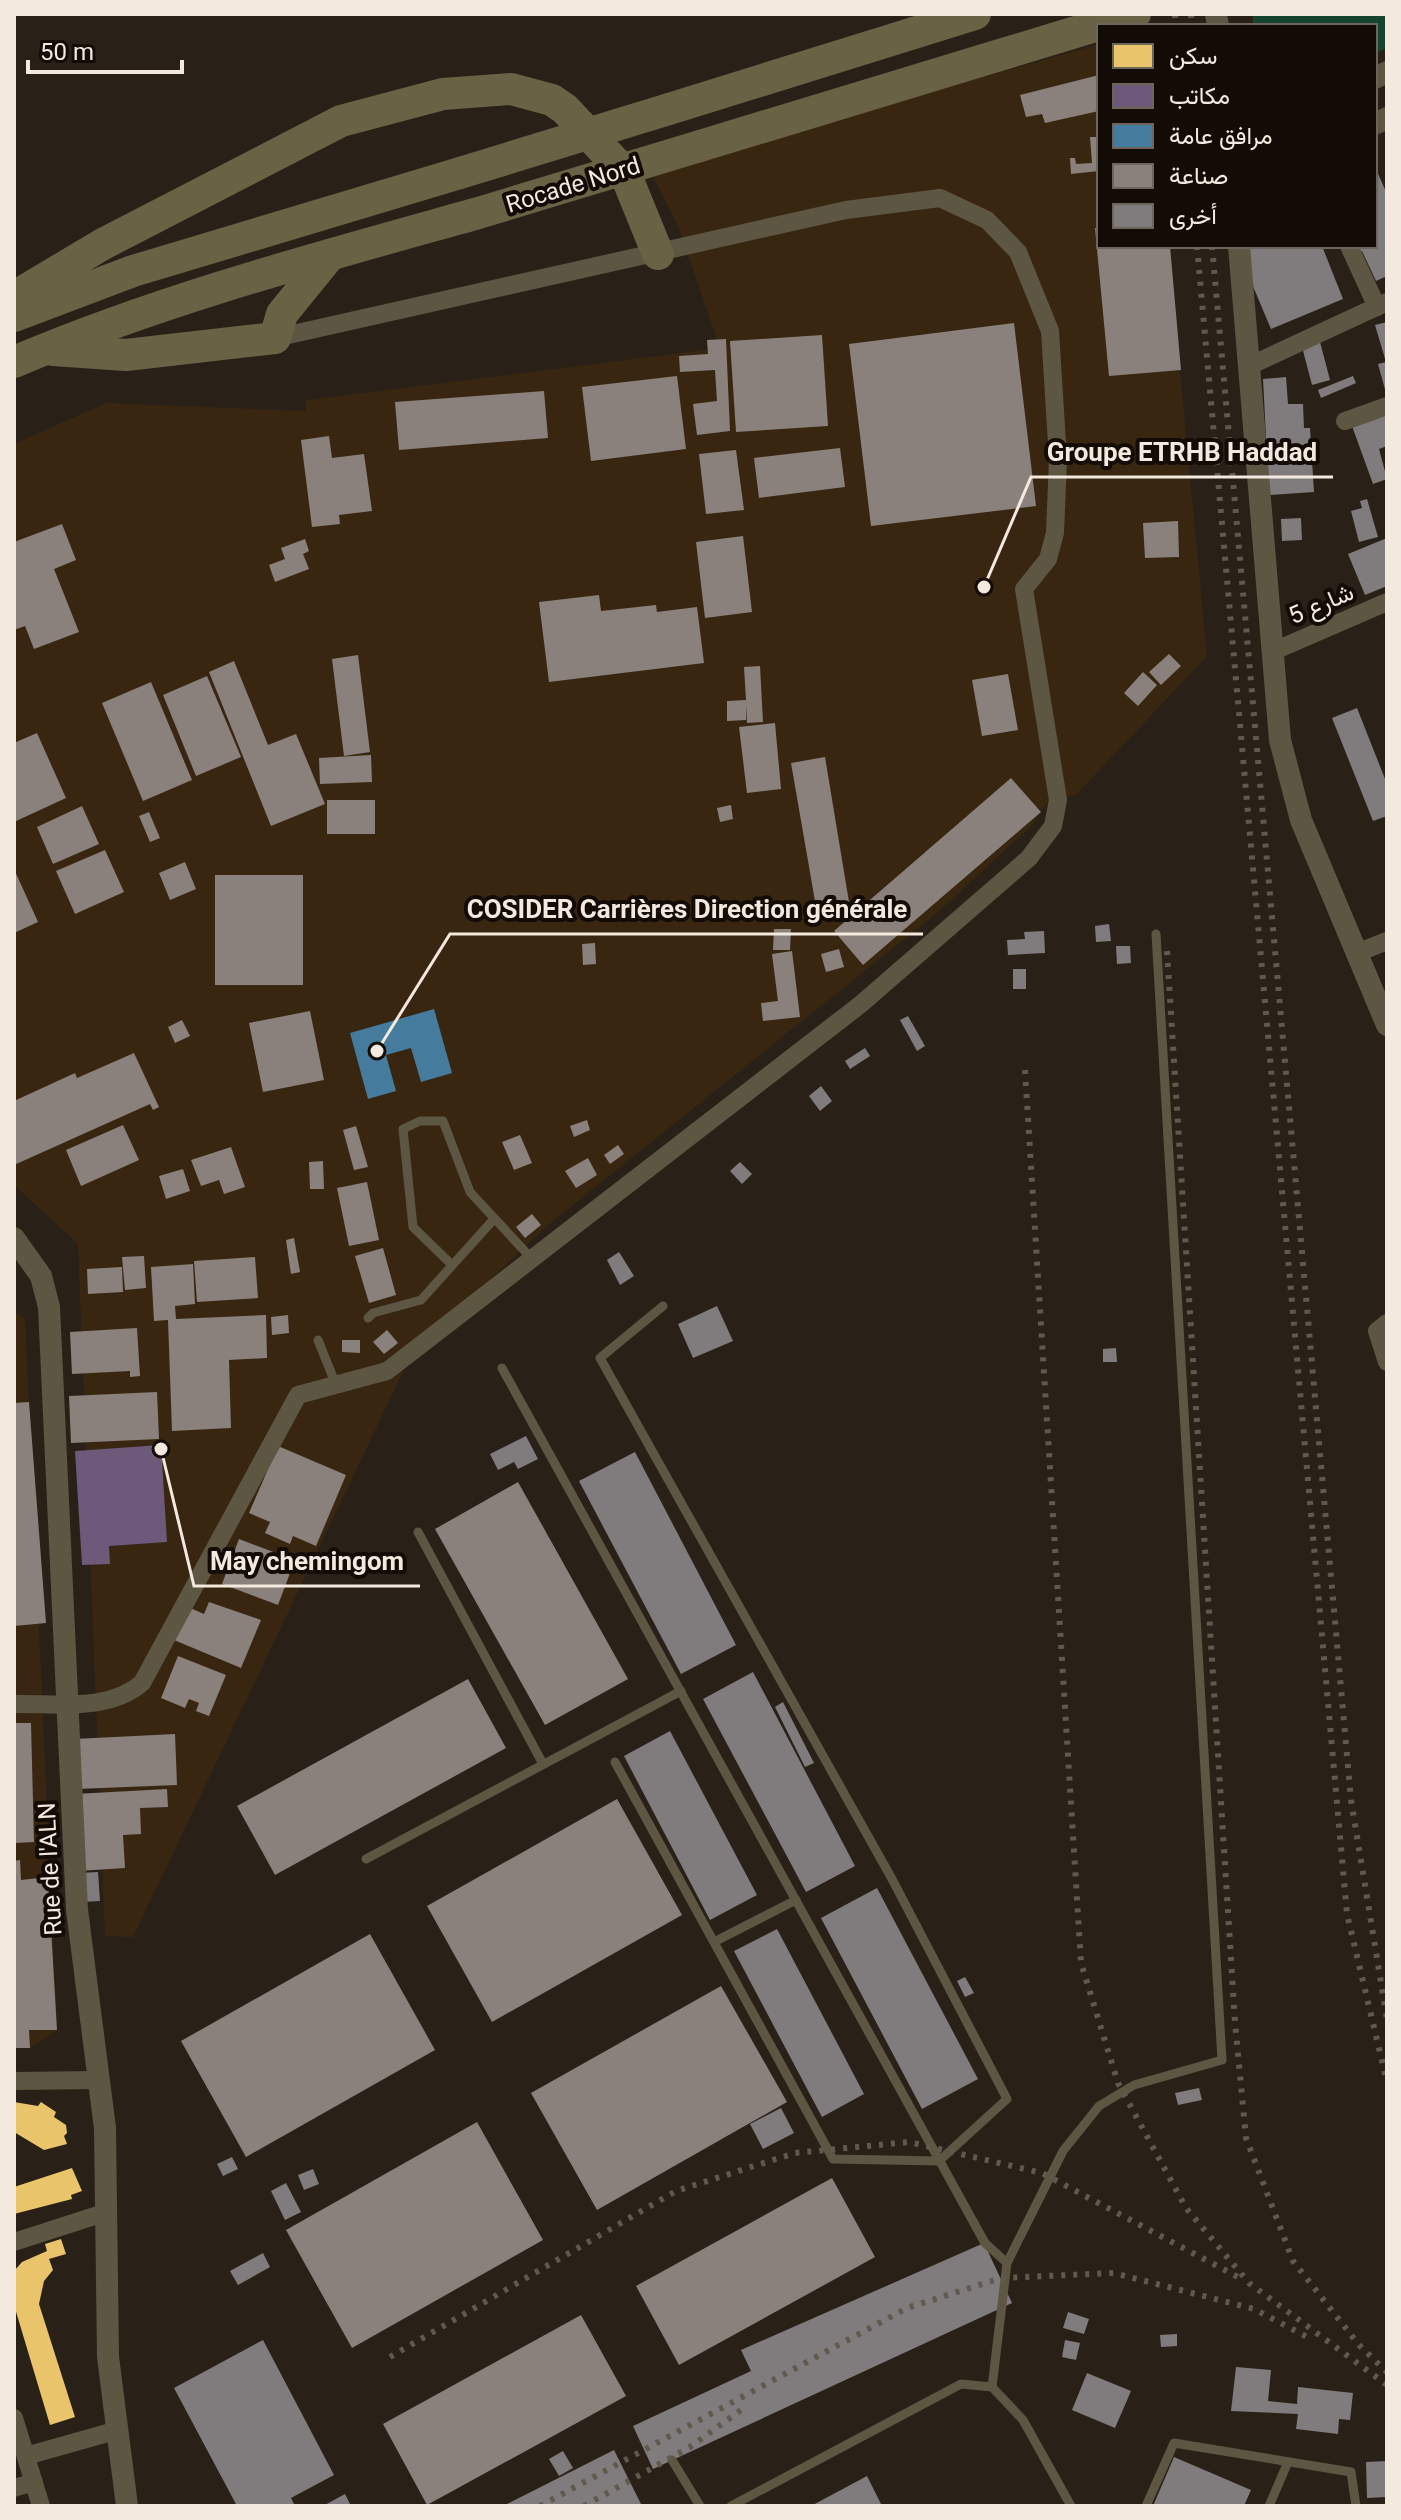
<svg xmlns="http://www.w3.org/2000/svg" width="1401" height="2520" font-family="Roboto,Vazirmatn,sans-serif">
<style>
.built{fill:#392611}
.green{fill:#174430}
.homes{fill:#e9c46a}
.offices{fill:#6d597a}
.public{fill:#457b9d}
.industry{fill:#8a817c}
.building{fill:#807b7c}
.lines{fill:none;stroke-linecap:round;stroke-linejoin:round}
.service{stroke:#5c5643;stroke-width:9}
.minor{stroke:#5c5643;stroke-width:18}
.tertiary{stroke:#5c5643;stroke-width:22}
.motorway{stroke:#6a6244;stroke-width:32}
.rail{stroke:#60594e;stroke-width:6;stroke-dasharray:4 8;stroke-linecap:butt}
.motorway-bridge{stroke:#6a6244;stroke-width:32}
.labels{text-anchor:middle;stroke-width:8;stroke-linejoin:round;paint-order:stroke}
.street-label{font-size:24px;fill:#f4e9de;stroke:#130c06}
.leader{fill:none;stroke:#f4e9de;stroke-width:3}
.callout-dot{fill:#f4e9de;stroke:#130c06;stroke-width:3}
.callout-label{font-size:26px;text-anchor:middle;font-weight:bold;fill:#f4e9de;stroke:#130c06;stroke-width:8;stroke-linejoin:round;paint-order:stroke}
</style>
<rect width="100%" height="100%" fill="#292118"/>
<g class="built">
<polygon points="1099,44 1099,246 1168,246 1207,656 1077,794 1045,805 1032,825 938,912 548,1225 412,1353 133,1937 105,1936 78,1244 14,1185 14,444 106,403 306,411 306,400 720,348 678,226 651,173"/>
<polygon points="14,1311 25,1319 57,2030 30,2048 14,2048"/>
</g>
<polygon class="green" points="1253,14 1387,14 1387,48 1375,53 1375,26 1253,26"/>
<g class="homes">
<polygon points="14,2102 38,2106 41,2102 56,2112 54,2117 66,2125 67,2133 64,2136 67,2144 44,2150 14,2132"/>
<polygon points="72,2168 82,2191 71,2195 72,2199 14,2214 14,2187"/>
<polygon points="61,2239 66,2254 49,2259 53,2270 44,2281 39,2304 75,2417 50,2425 14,2305 14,2271 22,2262 47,2251 45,2244"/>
</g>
<polygon class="offices" points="161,1445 167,1542 109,1546 110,1564 82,1565 75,1451"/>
<polygon class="public" points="434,1009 452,1073 421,1082 411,1048 386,1055 396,1091 368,1099 350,1033"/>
<g class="industry">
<polygon points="1099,75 1099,111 1045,123 1042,114 1026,117 1020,95"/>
<polygon points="1090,137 1099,137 1099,171 1071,174 1070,158 1075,158 1076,164 1092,163"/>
<polygon points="1095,228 1099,228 1099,246 1170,246 1181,370 1109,376"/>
<polygon points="1014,323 1036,506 871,526 849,344"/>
<polygon points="822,335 828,426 736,432 730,341"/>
<polygon points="726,339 730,431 697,435 693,404 717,401 715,370 680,372 679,356 708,354 707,340"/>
<polygon points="677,376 686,449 591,461 582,387"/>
<polygon points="544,391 548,438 399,450 395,402"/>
<polygon points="329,436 332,458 364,454 372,511 339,515 340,524 312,527 301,440"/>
<polygon points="840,448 845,487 759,498 754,458"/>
<polygon points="736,450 744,510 706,514 699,454"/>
<polygon points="1178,521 1179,557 1145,558 1143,523"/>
<polygon points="62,524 76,560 54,569 79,632 34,649 25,626 14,630 14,542"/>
<polygon points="743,536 752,612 705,618 696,542"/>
<polygon points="305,539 309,551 303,554 309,569 275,582 269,565 285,559 281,548"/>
<polygon points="599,595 601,611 656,605 657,612 697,607 704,663 549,682 539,602"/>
<polygon points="1169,654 1181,666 1161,685 1149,672"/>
<polygon points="358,655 370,752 344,756 332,659"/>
<polygon points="234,661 268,745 296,734 325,804 271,826 209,672"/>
<polygon points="760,666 763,722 747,723 746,705 746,720 727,721 727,701 746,700 744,667"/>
<polygon points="1143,672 1157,685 1138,706 1124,693"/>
<polygon points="1008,674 1018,730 982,736 972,680"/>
<polygon points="207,676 241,757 196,776 163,695"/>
<polygon points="151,682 192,780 143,801 102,703"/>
<polygon points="775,723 781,789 747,793 739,727"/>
<polygon points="37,733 66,798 14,822 14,743"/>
<polygon points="371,755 372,782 320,784 319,758"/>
<polygon points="825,757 849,902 816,907 791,763"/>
<polygon points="1011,778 1041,812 863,965 834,931"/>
<rect x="327" y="800" width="48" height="34"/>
<polygon points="731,805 733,819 720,822 717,808"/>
<polygon points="82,806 99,844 53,864 37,827"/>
<polygon points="149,812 160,838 150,842 139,816"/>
<polygon points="105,850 124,892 75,914 56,871"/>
<polygon points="185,862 196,889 170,900 159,873"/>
<polygon points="14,869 38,922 14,933"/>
<rect x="215" y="875" width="88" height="110"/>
<polygon points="774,929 791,929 790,950 773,950"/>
<polygon points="595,943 596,964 583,965 582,944"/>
<polygon points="839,949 844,967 826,972 821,954"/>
<polygon points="792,951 800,1017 763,1021 761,1003 778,1001 772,954"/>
<polygon points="310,1011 324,1080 263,1092 249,1023"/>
<polygon points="182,1020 190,1036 175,1043 168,1027"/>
<polygon points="134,1053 159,1107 153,1110 150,1104 14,1165 14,1101 75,1073 77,1078"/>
<polygon points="587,1120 590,1130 574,1137 570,1126"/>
<polygon points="123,1125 139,1160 81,1186 66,1150"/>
<polygon points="356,1126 368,1167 354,1170 343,1130"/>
<polygon points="520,1135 532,1163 514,1170 502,1142"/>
<polygon points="618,1145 624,1154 610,1164 604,1155"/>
<polygon points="231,1147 245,1187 224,1194 219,1180 201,1186 191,1160"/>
<polygon points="588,1158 597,1175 576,1188 565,1171"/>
<polygon points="323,1161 324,1189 310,1189 309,1162"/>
<polygon points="183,1169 190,1191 166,1199 159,1176"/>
<polygon points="367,1182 379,1240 349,1246 337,1188"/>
<polygon points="532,1214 541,1225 525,1238 516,1227"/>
<polygon points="294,1238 300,1272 291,1274 286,1240"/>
<polygon points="383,1248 396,1295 369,1303 355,1256"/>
<polygon points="144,1256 146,1288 125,1290 122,1257"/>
<polygon points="255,1257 258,1298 197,1302 194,1261"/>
<polygon points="193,1264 195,1304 175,1306 176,1319 266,1315 267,1358 229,1360 231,1428 172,1431 168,1320 154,1321 151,1267"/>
<polygon points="122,1267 123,1292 88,1294 87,1269"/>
<polygon points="288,1315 289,1333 272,1335 271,1317"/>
<polygon points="137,1328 140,1376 130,1377 130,1371 72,1374 70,1332"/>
<polygon points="387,1330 398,1343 384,1354 373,1342"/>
<polygon points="342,1340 360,1340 360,1353 342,1352"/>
<polygon points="157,1392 159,1439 71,1443 69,1396"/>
<polygon points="29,1402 46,1623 14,1626 14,1403"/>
<polygon points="278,1446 346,1475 316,1546 293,1536 290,1544 265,1533 270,1522 249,1513"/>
<polygon points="518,1482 628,1679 545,1725 435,1529"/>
<polygon points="239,1539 295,1560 278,1605 222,1584"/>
<polygon points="209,1602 261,1620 241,1668 174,1640 188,1607 204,1614"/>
<polygon points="178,1656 226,1675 209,1716 196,1711 199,1703 189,1699 185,1708 161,1698"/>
<polygon points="468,1679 506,1748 275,1875 237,1806"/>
<polygon points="14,1723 31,1723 34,1842 14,1843"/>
<polygon points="175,1734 177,1785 76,1789 74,1739"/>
<polygon points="167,1789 168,1807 140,1808 141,1834 123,1835 125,1868 78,1871 75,1794"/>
<polygon points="617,1799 682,1915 492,2022 427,1906"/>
<polygon points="20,1860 21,1880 48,1877 57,2030 29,2030 30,2048 14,2048 14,1861"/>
<polygon points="370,1934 435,2050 246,2157 181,2041"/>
<polygon points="721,1986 787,2102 597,2210 531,2093"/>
<polygon points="477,2122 543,2240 352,2348 286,2230"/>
<polygon points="832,2178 875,2257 679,2365 636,2286"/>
<polygon points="581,2315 626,2396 427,2505 383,2424"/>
</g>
<g class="building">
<polygon points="1375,167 1387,194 1387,276 1376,281 1362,251 1358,253 1355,246 1375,246"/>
<polygon points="1236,246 1322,246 1343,299 1271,329"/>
<polygon points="1387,322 1387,393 1386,393 1378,364 1386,362 1375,325"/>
<polygon points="1319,338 1330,380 1312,385 1301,343"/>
<polygon points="1353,376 1356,383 1321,398 1318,390"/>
<polygon points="1286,377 1288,404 1303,404 1304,428 1310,428 1314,492 1269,495 1263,379"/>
<polygon points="1387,413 1387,446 1379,449 1387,479 1373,484 1352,426"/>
<polygon points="1367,499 1378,537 1359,542 1351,511 1362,508 1360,501"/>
<polygon points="1301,518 1302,540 1282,541 1281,519"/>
<polygon points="1387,538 1387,586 1365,595 1348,554"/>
<polygon points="1357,708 1387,784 1387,816 1373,821 1332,718"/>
<polygon points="1109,924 1111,941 1096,942 1095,926"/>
<polygon points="1044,931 1045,953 1008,955 1007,940 1025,939 1024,932"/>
<polygon points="1116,946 1130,946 1131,963 1117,964"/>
<rect x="1013" y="969" width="13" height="20"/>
<polygon points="908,1016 925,1046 917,1051 900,1020"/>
<polygon points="865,1048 870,1056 850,1069 845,1061"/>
<polygon points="821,1086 832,1101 820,1111 809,1096"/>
<polygon points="740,1162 752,1174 742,1184 730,1171"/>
<polygon points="619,1252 634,1276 620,1285 607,1260"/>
<polygon points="717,1306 733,1341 693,1358 678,1324"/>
<polygon points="1116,1348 1117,1362 1103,1362 1103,1349"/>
<polygon points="526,1436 538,1459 518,1469 514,1462 498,1470 490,1454"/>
<polygon points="635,1452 736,1645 681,1674 579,1481"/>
<polygon points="753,1672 855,1866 806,1892 703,1699"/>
<polygon points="783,1702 814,1763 805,1767 775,1707"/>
<polygon points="670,1731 757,1895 710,1920 624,1756"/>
<polygon points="98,1872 100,1901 81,1902 80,1873"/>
<polygon points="877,1888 978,2079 922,2109 821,1918"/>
<polygon points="777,1929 864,2094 822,2117 734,1951"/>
<polygon points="965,1977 974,1993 965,1997 957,1981"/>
<polygon points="1199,2088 1202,2100 1178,2105 1175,2093"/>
<polygon points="781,2108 794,2133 763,2149 750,2124"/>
<polygon points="232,2157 238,2169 223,2176 217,2164"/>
<polygon points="313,2169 319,2184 304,2190 298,2175"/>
<polygon points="286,2183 301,2212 285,2220 271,2191"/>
<polygon points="984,2243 1012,2303 653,2469 633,2426 751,2371 741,2350"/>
<polygon points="263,2253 270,2267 238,2285 230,2271"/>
<polygon points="1068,2312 1089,2319 1084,2334 1063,2328"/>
<polygon points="1177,2334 1177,2346 1161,2347 1160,2335"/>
<polygon points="263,2340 334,2475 291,2498 295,2506 237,2506 174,2388"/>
<polygon points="1065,2340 1080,2343 1076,2360 1062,2357"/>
<polygon points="1236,2367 1271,2370 1268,2401 1297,2404 1298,2387 1353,2393 1350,2420 1339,2419 1338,2434 1296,2429 1298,2414 1231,2411"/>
<polygon points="1087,2373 1131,2391 1115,2428 1072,2410"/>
<polygon points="614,2450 642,2506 503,2506"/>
<polygon points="563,2451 573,2468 559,2476 549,2459"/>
<polygon points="1174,2457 1251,2490 1244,2506 1153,2506"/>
<polygon points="1387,2461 1387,2497 1367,2498 1366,2462"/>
<polygon points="867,2476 882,2506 811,2506"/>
<polygon points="345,2494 351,2506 323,2506"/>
</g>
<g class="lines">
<g class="service">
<polyline points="451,1264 413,1227 403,1129 420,1121 443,1121 470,1192 533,1260"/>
<polyline points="368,1318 373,1313 421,1300 494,1219"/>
<polyline points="318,1340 336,1385"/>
<polyline points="502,1368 985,2243 1007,2263"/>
<polyline points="418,1532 543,1764"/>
<polyline points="615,1762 833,2159 939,2161 1007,2099 892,1879 600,1358 663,1306"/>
<polyline points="366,1859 681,1691"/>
<polyline points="714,1942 796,1900"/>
<polyline points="992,2387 1007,2263 1063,2151 1099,2106 1134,2085 1222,2060 1156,934"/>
<polyline points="672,2460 700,2506"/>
<polyline points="731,2506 961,2384 992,2387 1023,2420 1071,2506"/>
<polyline points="1146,2506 1174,2443 1351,2472 1356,2506"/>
<polyline points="1269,2506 1288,2462"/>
</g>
<g class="minor">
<polyline points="1349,246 1377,307"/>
<polyline points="1249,366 1387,302"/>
<polyline points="1345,421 1387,406"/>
<polyline points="1274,651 1387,602"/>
<polyline points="1359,952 1387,941"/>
<polyline points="1387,1323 1377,1331 1387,1362"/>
<path d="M14 1704C57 1703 108 1712 142 1683L298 1395 387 1371 861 1004 1029 858 1053 826 1058 800 1024 589 1048 559 1055 533 1058 459 1050 331 1018 252 987 220 940 198 846 210 275 338"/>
<polyline points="14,2081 99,2080"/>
<polyline points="14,2242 107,2212"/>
<polyline points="14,2418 41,2506"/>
<polyline points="26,2456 118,2430"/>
<polyline points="14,2488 34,2482"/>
</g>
<g class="tertiary">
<polyline points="1216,14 1218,26"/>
<polyline points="1375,78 1387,72"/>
<polyline points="1375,124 1387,118"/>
<polyline points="1239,246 1280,740 1301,820 1387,1025"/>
<polyline points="14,1238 41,1276 49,1307 77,1910 105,2128 108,2357 127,2506"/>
</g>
<g class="motorway">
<polyline points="669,109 975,14"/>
<polyline points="700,146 1135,14"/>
<polyline points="14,297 103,244 341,121 443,94 511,89 552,100 565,109 625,173 658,254"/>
<polyline points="14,316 133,271 460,173"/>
<polyline points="53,350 126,355 275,338 282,314 330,255"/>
<path d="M14 362C162 299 321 257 475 214"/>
</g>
<g class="rail">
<polyline points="1175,14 1176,26"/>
<polyline points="1191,14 1192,26"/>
<polyline points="1197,246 1347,1914 1387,2082"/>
<polyline points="1212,246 1351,1800 1387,2019"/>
<polyline points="1167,951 1235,2022 1246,2138 1293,2261 1359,2345 1387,2372"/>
<polyline points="1025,1070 1081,1963 1118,2083 1186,2208 1249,2283 1387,2385"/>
<polyline points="390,2357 676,2191 795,2153 909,2142 1042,2173 1238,2277"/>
<polyline points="540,2506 907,2308 1001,2278 1114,2273 1254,2309 1309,2338"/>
<polyline points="584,2506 690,2447 741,2410"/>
</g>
<g class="motorway-bridge">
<polyline points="460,173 669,109"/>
<polyline points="475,214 700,146"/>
</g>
</g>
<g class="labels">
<g class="street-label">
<text transform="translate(573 185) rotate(-17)" y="8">Rocade Nord</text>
<text transform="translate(1321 604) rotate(-23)" y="8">شارع 5</text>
<text transform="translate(50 1869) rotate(-93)" y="8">Rue de l'ALN</text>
</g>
</g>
<path class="leader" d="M984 587L1031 477H1333M377 1051L450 934H923M161 1449L194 1586H420"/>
<g class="callout-dot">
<circle cx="984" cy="587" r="8"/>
<circle cx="377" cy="1051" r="8"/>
<circle cx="161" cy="1449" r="8"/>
</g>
<g class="callout-label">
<text x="1182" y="461">Groupe ETRHB Haddad</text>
<text x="687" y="918">COSIDER Carrières Direction générale</text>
<text x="307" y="1570">May chemingom</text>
</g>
<rect width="1401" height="2520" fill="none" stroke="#f4e9de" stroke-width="32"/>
<rect x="1097" y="24" width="280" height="224" fill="#130c06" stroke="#6d645c" stroke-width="2"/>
<rect x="1113" y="44" width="40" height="24" fill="#e9c46a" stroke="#6d645c" stroke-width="2"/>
<text x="1169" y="64" font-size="24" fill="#f4e9de">سكن</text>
<rect x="1113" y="84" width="40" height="24" fill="#6d597a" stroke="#6d645c" stroke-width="2"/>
<text x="1169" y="104" font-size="24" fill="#f4e9de">مكاتب</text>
<rect x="1113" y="124" width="40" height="24" fill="#457b9d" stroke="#6d645c" stroke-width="2"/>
<text x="1169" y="144" font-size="24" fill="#f4e9de">مرافق عامة</text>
<rect x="1113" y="164" width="40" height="24" fill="#8a817c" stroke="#6d645c" stroke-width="2"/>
<text x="1169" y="184" font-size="24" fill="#f4e9de">صناعة</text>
<rect x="1113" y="204" width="40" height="24" fill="#807b7c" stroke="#6d645c" stroke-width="2"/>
<text x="1169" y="224" font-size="24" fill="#f4e9de">أخرى</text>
<path d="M28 60v12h154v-12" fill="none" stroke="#f4e9de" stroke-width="4"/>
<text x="40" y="60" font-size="24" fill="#f4e9de" stroke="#130c06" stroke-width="6" paint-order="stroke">50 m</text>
</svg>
